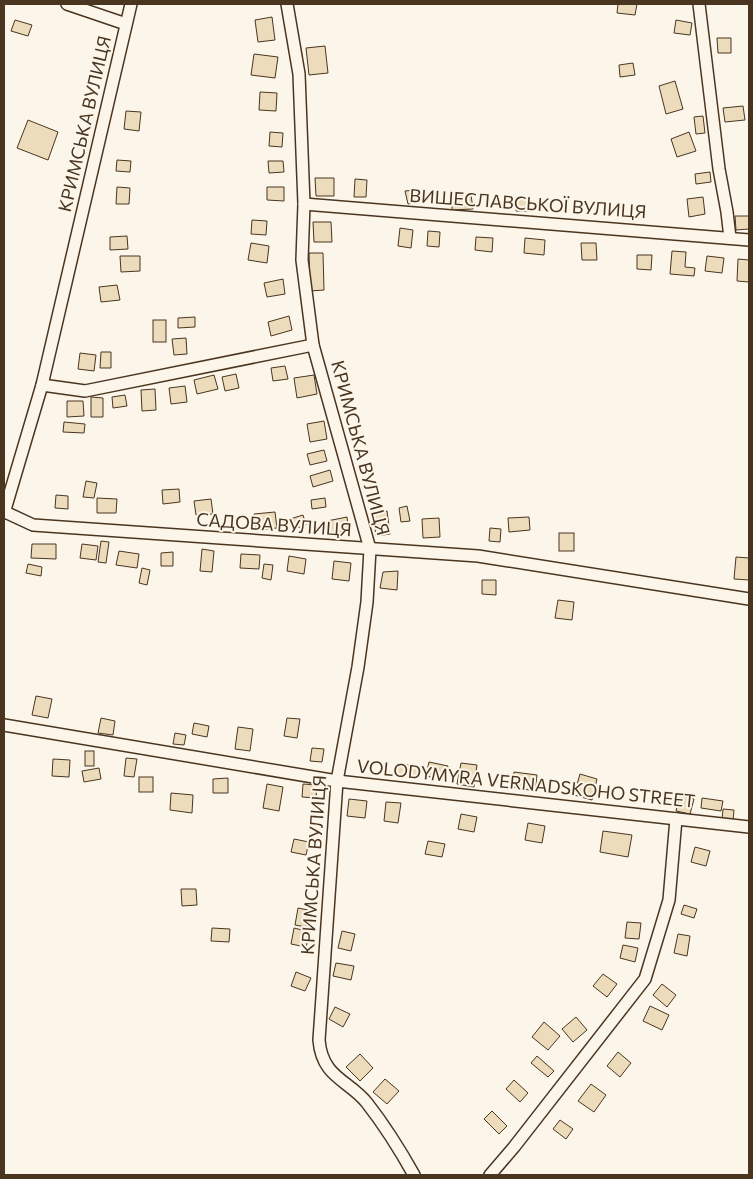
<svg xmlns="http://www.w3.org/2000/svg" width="753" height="1179" font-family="Commissioner,sans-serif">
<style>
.building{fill:#ecdcbc;stroke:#4a3520}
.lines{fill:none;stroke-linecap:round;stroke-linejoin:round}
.minor-casing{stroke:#4a3520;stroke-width:14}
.minor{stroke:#fbf6e9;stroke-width:11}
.labels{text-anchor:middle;stroke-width:4;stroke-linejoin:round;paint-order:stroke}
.street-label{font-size:18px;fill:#4a3520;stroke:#fbf6e9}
</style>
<rect width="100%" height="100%" fill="#fbf6e9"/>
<g class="building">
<polygon points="618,4 637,4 635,15 617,13"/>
<polygon points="272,17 275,40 258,42 255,20"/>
<polygon points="15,20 32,25 28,36 11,31"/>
<polygon points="676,20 692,23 690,35 674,33"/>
<polygon points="717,38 731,38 731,53 718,53"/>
<polygon points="325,46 328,73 309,75 306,48"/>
<polygon points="254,54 278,57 275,78 251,75"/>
<polygon points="633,63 635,75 620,77 619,65"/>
<polygon points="675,81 683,109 666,114 659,86"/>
<polygon points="260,92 277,93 276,111 259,110"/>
<polygon points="743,106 745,120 725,122 723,108"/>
<polygon points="126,111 141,112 139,131 124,129"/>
<polygon points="703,116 705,133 696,134 694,117"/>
<polygon points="28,120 58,132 48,160 17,148"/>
<polygon points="270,132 283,133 282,147 269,146"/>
<polygon points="689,132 696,151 677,157 671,139"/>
<polygon points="117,160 131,161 130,172 116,171"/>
<polygon points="268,161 283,161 284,172 269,173"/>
<polygon points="710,172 711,182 696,184 695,174"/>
<polygon points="315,178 334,178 334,196 316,196"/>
<polygon points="355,179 367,180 366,197 354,197"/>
<polygon points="117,187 130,188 129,204 116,204"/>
<polygon points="267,187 284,187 284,201 267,200"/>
<polygon points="416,190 419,201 408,204 405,191"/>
<polygon points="452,195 471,195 473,209 452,210"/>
<polygon points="703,197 705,214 689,217 687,199"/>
<polygon points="517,199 531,200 529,211 516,211"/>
<polygon points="735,216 749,216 749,229 736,230"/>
<polygon points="252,220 267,221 266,235 251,234"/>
<polygon points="313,222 331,222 332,242 314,242"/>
<polygon points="400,228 413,230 411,248 398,246"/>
<polygon points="428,231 440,232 439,247 427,246"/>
<polygon points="127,236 128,249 110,250 110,237"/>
<polygon points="476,237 493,238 492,252 475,250"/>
<polygon points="525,238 545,240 544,255 524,253"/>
<polygon points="251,243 269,246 267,263 248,260"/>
<polygon points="581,243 596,243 597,260 582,260"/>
<polygon points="672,251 686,252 685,267 695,268 694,276 670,274"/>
<polygon points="309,253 323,253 324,290 310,291"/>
<polygon points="637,255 652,255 651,270 637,269"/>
<polygon points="120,256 140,256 140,271 121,272"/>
<polygon points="707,256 724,258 722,273 705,271"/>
<polygon points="738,259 749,260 749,282 737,281"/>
<polygon points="283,279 285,294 267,297 264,283"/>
<polygon points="117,285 120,300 101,302 99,287"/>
<polygon points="289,316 292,330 271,336 268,322"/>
<polygon points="195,317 195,327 178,328 178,318"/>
<rect x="153" y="320" width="13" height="22"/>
<polygon points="186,338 187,354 174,355 172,339"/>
<polygon points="101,352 111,352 111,368 100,368"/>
<polygon points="80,353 96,355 94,371 78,369"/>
<polygon points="285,366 288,379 273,381 271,368"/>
<polygon points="236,374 239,388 225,391 222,377"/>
<polygon points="214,375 218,389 197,394 194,380"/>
<polygon points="314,375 317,394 297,398 294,378"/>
<polygon points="185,386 187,402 171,404 169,388"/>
<polygon points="155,389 156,410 142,411 141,390"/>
<polygon points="125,395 127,406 113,408 112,397"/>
<polygon points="91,397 103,398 103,417 91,417"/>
<polygon points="67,401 83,401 84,416 67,417"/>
<polygon points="324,421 327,439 310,442 307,424"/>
<polygon points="64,422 85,424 84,433 63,432"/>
<polygon points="324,450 327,461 310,465 307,454"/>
<polygon points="330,470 333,481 313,487 310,476"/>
<polygon points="86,481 97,483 94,498 83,497"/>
<polygon points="179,489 180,502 163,504 162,490"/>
<polygon points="56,495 68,496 68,509 55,508"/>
<polygon points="97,498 117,499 116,513 97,513"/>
<polygon points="325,498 326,507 312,509 311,500"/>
<polygon points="211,499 213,514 196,515 194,501"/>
<polygon points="407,506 410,521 401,522 399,508"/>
<polygon points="387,511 390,534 376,536 373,513"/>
<polygon points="275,512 277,528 256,530 254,514"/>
<polygon points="303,515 306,525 294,529 290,519"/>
<polygon points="347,517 349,531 330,534 327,521"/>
<polygon points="529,517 530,530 509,532 508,518"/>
<polygon points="439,518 440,537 423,538 422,519"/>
<polygon points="490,528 501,529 500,542 489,541"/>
<rect x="559" y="533" width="15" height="18"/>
<polygon points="101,541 109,542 106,563 98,562"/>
<polygon points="32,544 56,544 56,559 31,558"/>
<polygon points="82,544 98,546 96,560 80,558"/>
<polygon points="202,549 214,551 212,572 200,571"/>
<polygon points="119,551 139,554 137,568 116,565"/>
<polygon points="173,552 173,566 161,566 161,553"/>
<polygon points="241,554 260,555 259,569 240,568"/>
<polygon points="289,556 306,559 304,574 287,571"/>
<polygon points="736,557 749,558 749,580 734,579"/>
<polygon points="334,561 351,563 349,581 332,579"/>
<polygon points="28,564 42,567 41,576 26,573"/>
<polygon points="264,564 273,565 271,580 262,578"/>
<polygon points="142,568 150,570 147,585 139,583"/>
<polygon points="398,571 397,590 380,588 383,572"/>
<polygon points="482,580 496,580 496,595 482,594"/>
<polygon points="558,600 574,602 572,620 555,618"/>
<polygon points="36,696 52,699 48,718 32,715"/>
<polygon points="101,718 115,721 113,735 98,733"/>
<polygon points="287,718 300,719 297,738 284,736"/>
<polygon points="194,723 209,726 207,737 192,734"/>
<polygon points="238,727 253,729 250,751 235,749"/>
<polygon points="175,733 186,735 184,745 173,744"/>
<polygon points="312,748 324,749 322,762 310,761"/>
<rect x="85" y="751" width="9" height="15"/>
<polygon points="126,758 137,759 134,777 124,776"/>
<polygon points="53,759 70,760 69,777 52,776"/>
<polygon points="429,762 448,766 445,780 426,776"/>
<polygon points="461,763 477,765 474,787 457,784"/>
<polygon points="397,764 419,766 418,777 396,775"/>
<polygon points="99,768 101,779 84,782 82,771"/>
<polygon points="514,772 537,775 535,791 512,787"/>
<polygon points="580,774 597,779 592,800 574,795"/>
<rect x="139" y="777" width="14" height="15"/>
<polygon points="228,778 228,793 213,793 213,779"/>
<polygon points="267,784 283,787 279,811 263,808"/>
<polygon points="303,784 317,785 316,798 302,797"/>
<polygon points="171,793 193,795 192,813 170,810"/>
<polygon points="680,795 694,799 690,814 676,811"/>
<polygon points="702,798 723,801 721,811 701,808"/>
<polygon points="349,799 367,801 365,818 347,816"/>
<polygon points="386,802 401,803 398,823 384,821"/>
<polygon points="723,809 734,810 733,821 722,820"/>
<polygon points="461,814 477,817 474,832 458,829"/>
<polygon points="528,823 545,826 542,843 525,840"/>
<polygon points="603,831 632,835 628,857 600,852"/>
<polygon points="294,839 309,842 306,855 291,852"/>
<polygon points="428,841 445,844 442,857 425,854"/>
<polygon points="695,847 710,851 706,866 691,862"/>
<polygon points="181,889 196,889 197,905 182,906"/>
<polygon points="684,905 697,909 694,918 681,914"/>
<polygon points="298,908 308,910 306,927 295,925"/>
<polygon points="627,922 641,923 639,939 625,938"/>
<polygon points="212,928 230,929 229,942 211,941"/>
<polygon points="294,928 310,932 306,947 291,944"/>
<polygon points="342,931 355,934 351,951 338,948"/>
<polygon points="678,934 690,936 687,956 674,953"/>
<polygon points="623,945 638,948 635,962 620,958"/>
<polygon points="336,963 354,966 351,980 333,976"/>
<polygon points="296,972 311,978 305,991 291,986"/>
<polygon points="603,974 617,984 607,997 593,986"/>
<polygon points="662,984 676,995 667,1007 653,995"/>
<polygon points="650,1006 669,1015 662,1030 643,1021"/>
<polygon points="335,1007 350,1014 343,1027 329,1019"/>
<polygon points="576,1017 587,1030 573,1042 562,1029"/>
<polygon points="544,1022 560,1036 548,1050 532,1037"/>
<polygon points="618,1052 631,1063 620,1077 607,1066"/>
<polygon points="360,1054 373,1068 360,1081 346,1067"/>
<polygon points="537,1056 554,1071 548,1077 531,1063"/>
<polygon points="385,1079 399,1091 387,1104 373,1092"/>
<polygon points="514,1080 528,1093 520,1102 506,1089"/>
<polygon points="591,1084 606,1095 594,1112 578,1101"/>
<polygon points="492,1111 507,1126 499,1134 484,1119"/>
<polygon points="560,1120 573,1129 566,1139 553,1129"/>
</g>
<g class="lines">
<g class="minor-casing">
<g id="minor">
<polyline points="67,4 126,24"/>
<path d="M287 4 299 74 304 204 302 260 313 345 370 549 367 602 358 667 337 781 319 1040C322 1078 349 1080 367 1103 385 1126 400 1150 414 1175"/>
<polyline points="699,4 719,169 727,212 730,238"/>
<polyline points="304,204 749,240"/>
<polyline points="42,385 85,391 313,345"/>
<polyline points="5,512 33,525 478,556 749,599"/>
<polyline points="4,513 42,385 131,4"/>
<polyline points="4,725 337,781 749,827"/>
<polyline points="490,1175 514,1147 645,979 669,900 676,819"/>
</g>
</g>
<use href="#minor" class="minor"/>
</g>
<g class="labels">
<g class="street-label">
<text transform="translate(85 124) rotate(-77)" y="6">КРИМСЬКА ВУЛИЦЯ</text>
<text transform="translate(528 204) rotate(4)" y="6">ВИШЕСЛАВСЬКОЇ ВУЛИЦЯ</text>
<text transform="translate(360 448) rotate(75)" y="6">КРИМСЬКА ВУЛИЦЯ</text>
<text transform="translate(274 525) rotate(4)" y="6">САДОВА ВУЛИЦЯ</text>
<text transform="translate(526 784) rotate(6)" y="6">VOLODYMYRA VERNADSKOHO STREET</text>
<text transform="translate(314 865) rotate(-86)" y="6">КРИМСЬКА ВУЛИЦЯ</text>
</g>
</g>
<rect width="753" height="1179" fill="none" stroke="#4a3520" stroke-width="10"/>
</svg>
